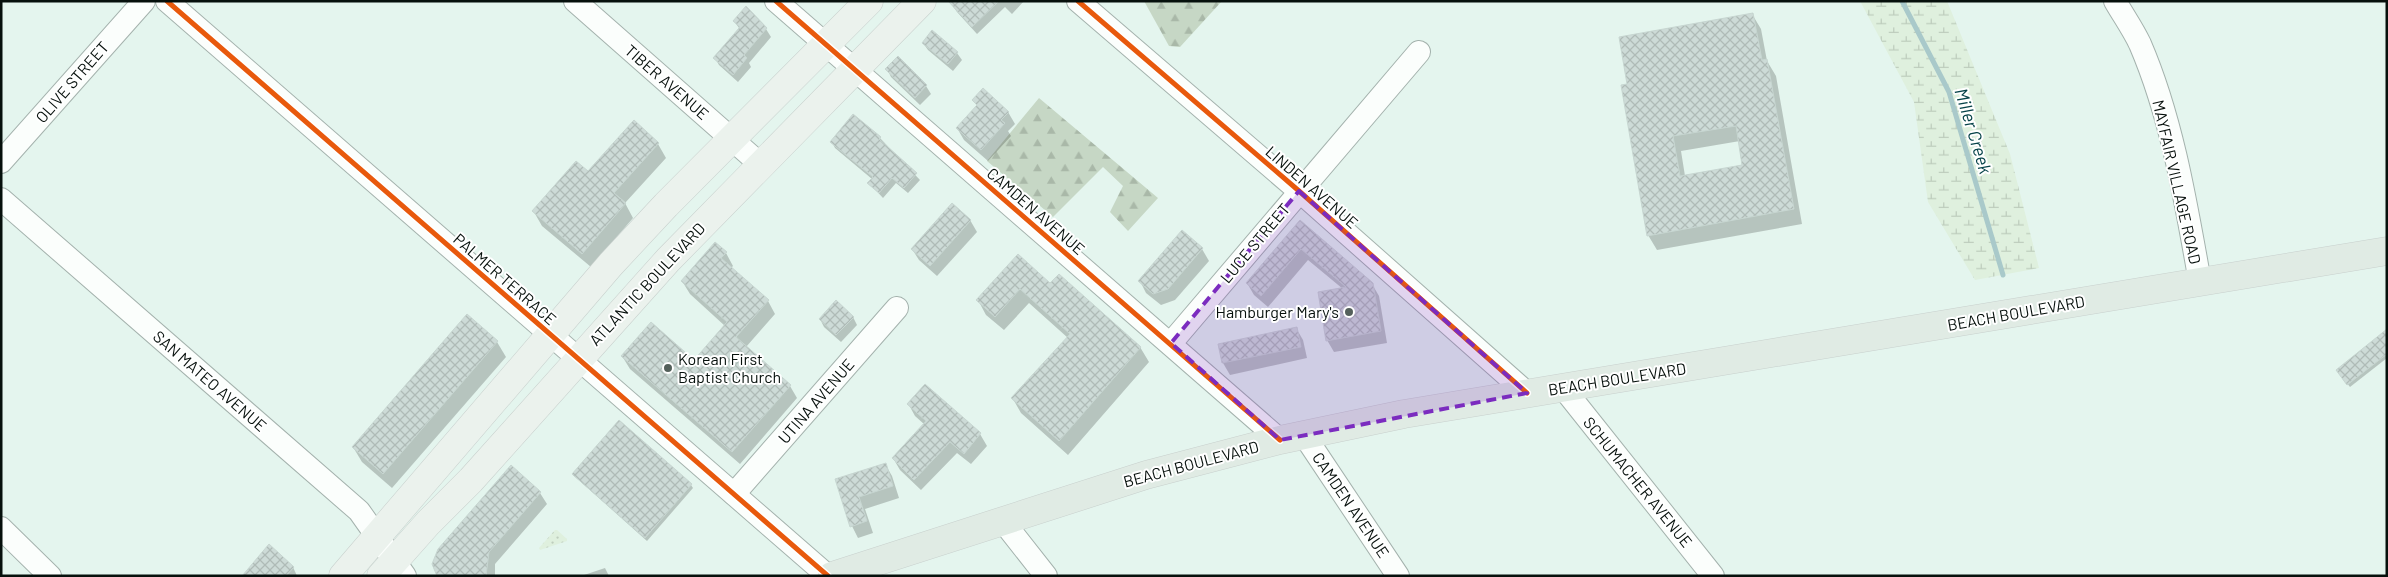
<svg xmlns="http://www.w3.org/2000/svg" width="2388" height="577" font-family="Barlow,sans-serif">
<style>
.green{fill:url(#green-dots)}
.forest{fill:url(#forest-firs)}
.wetland{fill:url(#wetland-marsh)}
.shadow{fill:#0003;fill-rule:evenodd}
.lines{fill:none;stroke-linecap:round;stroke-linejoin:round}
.stream{stroke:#a9c9ca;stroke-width:5}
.building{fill:url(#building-cross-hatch);stroke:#c7d6d1;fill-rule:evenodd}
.minor-casing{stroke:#a4b2ad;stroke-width:24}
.major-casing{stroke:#c8d0cd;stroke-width:29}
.highway-casing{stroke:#c8d0cd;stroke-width:29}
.minor{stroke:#fbfefc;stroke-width:22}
.major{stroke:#ebf2ed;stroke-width:28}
.highway{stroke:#e0ebe4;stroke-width:28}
.cycleway-casing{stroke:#fff;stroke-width:8}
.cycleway{stroke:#e8590c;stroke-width:5}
.marked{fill:#7b2cbf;fill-opacity:0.2;stroke:#7b2cbf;stroke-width:4;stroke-dasharray:10 6;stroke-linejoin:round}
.poi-dot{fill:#54605b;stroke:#fff;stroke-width:2}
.labels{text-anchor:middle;stroke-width:4;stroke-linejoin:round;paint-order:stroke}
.street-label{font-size:16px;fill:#06100c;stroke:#fff}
.poi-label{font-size:16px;fill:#06100c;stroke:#fff;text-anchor:end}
.water-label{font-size:18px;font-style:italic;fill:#064349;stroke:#fff}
</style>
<defs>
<pattern id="green-dots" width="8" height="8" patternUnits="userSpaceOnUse" patternTransform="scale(1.25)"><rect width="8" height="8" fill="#dff0de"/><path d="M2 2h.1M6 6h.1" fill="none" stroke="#becdbd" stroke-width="1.8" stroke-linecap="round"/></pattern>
<pattern id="forest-firs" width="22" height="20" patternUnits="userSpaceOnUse" patternTransform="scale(1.25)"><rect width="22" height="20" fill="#c6d7c5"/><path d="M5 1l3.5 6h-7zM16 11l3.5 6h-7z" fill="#a9b8a8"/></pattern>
<pattern id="wetland-marsh" width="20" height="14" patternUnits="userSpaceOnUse" patternTransform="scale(1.25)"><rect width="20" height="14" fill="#dff0de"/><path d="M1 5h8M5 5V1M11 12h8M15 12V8" fill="none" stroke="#becdbd"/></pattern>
<pattern id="building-cross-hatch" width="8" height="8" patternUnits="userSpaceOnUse" patternTransform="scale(1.25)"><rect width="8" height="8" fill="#cddbd7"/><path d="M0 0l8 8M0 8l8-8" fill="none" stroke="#afbbb7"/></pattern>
</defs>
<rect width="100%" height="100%" fill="#e4f5ee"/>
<polygon class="green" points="555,530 557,530 567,539 567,541 540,550 539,548"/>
<g class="forest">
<polygon points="1144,1 1222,1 1180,47 1169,46"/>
<polygon points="1039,98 1158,198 1128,231 1110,212 1123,186 1103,167 1053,217 987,161"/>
</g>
<polygon class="wetland" points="1860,1 1947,1 2010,154 2039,268 1975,280 1928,202 1914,102"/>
<g class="shadow">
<polygon points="956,1 1024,1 1012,14 1005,7 977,34 957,12 952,5"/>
<polygon points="746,8 766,29 771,37 749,63 751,67 738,82 719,65 715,58 739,28 734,21"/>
<path d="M1752 14 1761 29 1767 61 1776 76 1802 224 1657 250 1648 235 1629 85ZM1740 141 1744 166 1685 176 1681 151Z"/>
<polygon points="923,43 957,53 962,60 953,71 928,50"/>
<polygon points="898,58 926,86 931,94 920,105 891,77 887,69"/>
<polygon points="973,100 1008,112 1015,124 1008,131 1011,136 988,161 964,140 957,128 977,106"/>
<polygon points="880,138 920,180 908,193 896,183 883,198 869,183 872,179 835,148 832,142"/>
<polygon points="658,144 666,158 625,203 633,218 591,267 542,226 534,212 588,172"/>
<polygon points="970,220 977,232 937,276 919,260 912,249"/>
<polygon points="1300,222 1372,284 1379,296 1387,343 1334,352 1327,340 1343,289 1308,260 1268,307 1254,295 1247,283"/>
<polygon points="1182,232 1202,249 1209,261 1175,300 1161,305 1146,293 1140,281"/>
<polygon points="726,253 733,266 731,268 768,301 775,314 746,347 790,386 797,398 740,464 630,369 622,356 694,362 725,326 690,294 682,281"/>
<polygon points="1018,256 1050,285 1140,347 1149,362 1068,455 1021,413 1013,399 1068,338 1029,303 1004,330 986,315 978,300"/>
<polygon points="853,317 857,325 841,342 824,327 820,319"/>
<polygon points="1296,328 1303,340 1307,358 1230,375 1223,363 1220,345"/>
<polygon points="2387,334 2387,358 2350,387 2339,373"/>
<polygon points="497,342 506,357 392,488 362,462 353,447"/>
<polygon points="925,386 980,434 987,446 971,464 957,453 921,490 900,470 893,458 925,425 915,416 909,405"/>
<polygon points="885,464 892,476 899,498 865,509 873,533 858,538 852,526 837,480"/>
<polygon points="573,475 691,485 693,488 647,541"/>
<polygon points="540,493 547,504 495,564 495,576 438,576"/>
<polygon points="293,567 297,576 249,576"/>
<polygon points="605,568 609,576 581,576"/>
</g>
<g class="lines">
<polyline class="stream" points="1902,1 1949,92 2003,275"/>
</g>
<g class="building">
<polygon points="948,1 999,1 972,27"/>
<polygon points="746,6 767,28 744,55 747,58 733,75 713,58 740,27 733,21"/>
<path d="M1753 13 1762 60 1767 59 1794 209 1647 236 1621 85 1627 84 1619 37ZM1736 126 1742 165 1680 176 1673 136Z"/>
<polygon points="932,30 958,52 948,64 922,43"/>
<polygon points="898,56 927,85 915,98 885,69"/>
<polygon points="983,88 1009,112 1001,120 1005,123 981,150 956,128 977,105 972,100"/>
<polygon points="853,114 881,137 879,139 917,173 904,188 892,178 879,193 867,183 873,177 830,142"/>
<polygon points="634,120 659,143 614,193 626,203 582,254 532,211 576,161 588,171"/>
<polygon points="952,203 971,220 930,266 911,249"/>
<polygon points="1300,220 1373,283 1381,331 1326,341 1318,292 1346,287 1301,249 1261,296 1246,283"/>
<polygon points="1182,230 1203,248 1168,289 1153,294 1138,281"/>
<polygon points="715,242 727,252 721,258 769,300 736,337 791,385 732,452 621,356 651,322 694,360 727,322 681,281"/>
<polygon points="1018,254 1050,283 1059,274 1141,347 1059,441 1011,398 1070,334 1020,289 995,317 976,300"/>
<polygon points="836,300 854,317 836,335 819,319"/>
<polygon points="467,314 498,341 383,474 352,447"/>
<polygon points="1297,327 1301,347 1222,363 1218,344"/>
<polygon points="2387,329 2387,354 2347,385 2336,370"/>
<polygon points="925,384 981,433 964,454 950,442 914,480 892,458 926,421 907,404"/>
<polygon points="619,420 692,484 645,538 572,474"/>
<polygon points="886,463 893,486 859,497 867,521 850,527 835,479"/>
<polygon points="511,465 541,492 489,552 486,576 437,576 432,564 438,549"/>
<polygon points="269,544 294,567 286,576 242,576"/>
</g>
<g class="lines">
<g class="minor-casing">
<g id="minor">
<polyline points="167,1 828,576"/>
<polyline points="575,1 760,164"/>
<polyline points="776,1 1280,440"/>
<polyline points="1078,1 1299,191 1527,393"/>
<path d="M2115 1C2123 15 2133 29 2140 44 2172 118 2186 203 2200 282"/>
<polyline points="1,162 144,1"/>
<polyline points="1,199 359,511 405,576"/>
<polyline points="1171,343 1419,52"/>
<polyline points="1564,389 1713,576"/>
<polyline points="1304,435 1398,576"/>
<polyline points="734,494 897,308"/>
<polyline points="1002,520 1046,576"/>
<polyline points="1,528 50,576"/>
</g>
</g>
<g class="major-casing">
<g id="major">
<polyline points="343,576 611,264 666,205 869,1"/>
<polyline points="381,576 428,523 471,480 668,260 922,1"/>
</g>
</g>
<g class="highway-casing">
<polyline id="highway" points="832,576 1146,475 1280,440 1404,414 2387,251"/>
</g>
<use href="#minor" class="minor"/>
<use href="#major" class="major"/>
<use href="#highway" class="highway"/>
<g class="cycleway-casing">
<g id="cycleway">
<polyline points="167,1 828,576"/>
<polyline points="776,1 1280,440"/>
<polyline points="1078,1 1299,191 1527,393"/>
</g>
</g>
<use href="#cycleway" class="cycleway"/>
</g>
<path class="marked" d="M1299 191 1527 393 1280 440 1171 343Z"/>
<g class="poi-dot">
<circle cx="1349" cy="312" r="5"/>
<circle cx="668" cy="368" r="5"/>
</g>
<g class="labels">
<g class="street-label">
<text transform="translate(72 82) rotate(-49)" y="6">OLIVE STREET</text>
<text transform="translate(667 82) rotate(41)" y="6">TIBER AVENUE</text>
<text transform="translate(2177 182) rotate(77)" y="6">MAYFAIR VILLAGE ROAD</text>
<text transform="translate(1312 187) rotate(41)" y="6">LINDEN AVENUE</text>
<text transform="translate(1036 211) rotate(41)" y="6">CAMDEN AVENUE</text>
<text transform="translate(1255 243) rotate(-50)" y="6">LUCE STREET</text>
<text transform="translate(505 279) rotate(41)" y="6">PALMER TERRACE</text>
<text transform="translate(647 284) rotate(-47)" y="6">ATLANTIC BOULEVARD</text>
<text transform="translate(2016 313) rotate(-10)" y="6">BEACH BOULEVARD</text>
<text transform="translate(1617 379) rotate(-9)" y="6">BEACH BOULEVARD</text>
<text transform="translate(210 381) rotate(41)" y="6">SAN MATEO AVENUE</text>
<text transform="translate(816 401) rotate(-49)" y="6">UTINA AVENUE</text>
<text transform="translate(1191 464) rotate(-15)" y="6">BEACH BOULEVARD</text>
<text transform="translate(1638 482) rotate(51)" y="6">SCHUMACHER AVENUE</text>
<text transform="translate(1351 505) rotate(56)" y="6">CAMDEN AVENUE</text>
</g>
<g class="poi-label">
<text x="1339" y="318">Hamburger Mary's</text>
<text x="678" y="365" text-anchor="start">Korean First<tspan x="678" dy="18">Baptist Church</tspan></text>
</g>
<g class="water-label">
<text transform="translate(1973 131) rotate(73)" y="6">Miller Creek</text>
</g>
</g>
<rect width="2388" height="577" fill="none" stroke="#06100c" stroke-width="5"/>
</svg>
